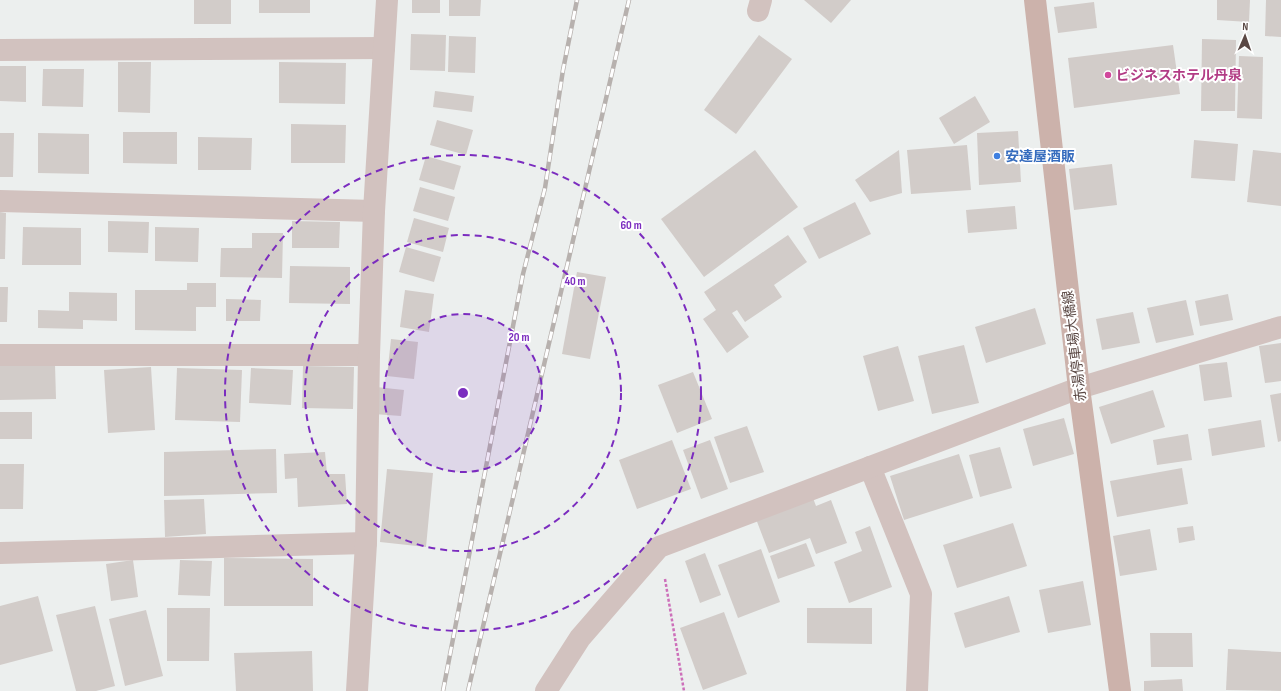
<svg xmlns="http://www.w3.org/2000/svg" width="1281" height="691" font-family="'Sofia Sans Condensed','Noto Sans JP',sans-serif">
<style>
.building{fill:#d2ccc9}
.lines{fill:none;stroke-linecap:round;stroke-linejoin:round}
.path{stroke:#cd70ba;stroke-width:2.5;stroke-dasharray:3 2;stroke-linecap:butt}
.minor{stroke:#d2c2bf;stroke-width:22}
.major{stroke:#ccb2ab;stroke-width:22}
.rail-casing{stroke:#b7b1ae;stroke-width:4.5}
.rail{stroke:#fff;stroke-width:3;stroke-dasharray:9;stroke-linecap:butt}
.ring{fill:none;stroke:#7b2cbf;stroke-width:2;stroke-dasharray:7 5}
.hotel-dot{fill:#d1479c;stroke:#fff;stroke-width:1.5}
.shop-dot{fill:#3f7fe0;stroke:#fff;stroke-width:1.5}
.labels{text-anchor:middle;stroke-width:4;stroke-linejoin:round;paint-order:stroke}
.hotel-label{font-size:14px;font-weight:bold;fill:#b23c85;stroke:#fff;text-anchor:start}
.shop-label{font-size:14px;font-weight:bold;fill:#366cbe;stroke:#fff;text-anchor:start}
.street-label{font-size:14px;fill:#5a4844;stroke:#fff}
.centre{fill:#7b2cbf;stroke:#fff;stroke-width:2}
.ring-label{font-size:12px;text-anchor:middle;font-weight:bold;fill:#7b2cbf;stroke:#fff;stroke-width:4;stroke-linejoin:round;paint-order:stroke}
</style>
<rect width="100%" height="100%" fill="#ecefee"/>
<g class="building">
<rect x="194" y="0" width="37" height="24"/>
<rect x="259" y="0" width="51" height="13"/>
<rect x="412" y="0" width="28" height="13"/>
<polygon points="449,0 481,0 480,16 449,16"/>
<polygon points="804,0 851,0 831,23"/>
<polygon points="1217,0 1250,0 1249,22 1217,20"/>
<polygon points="1266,0 1281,0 1281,37 1265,36"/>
<polygon points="1094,2 1097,28 1058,33 1054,7"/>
<polygon points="411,34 446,35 445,71 410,70"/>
<polygon points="759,35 792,59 736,134 704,110"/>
<polygon points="449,36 476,37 475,73 448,72"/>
<polygon points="1202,39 1236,40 1235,111 1201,111"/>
<polygon points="1173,45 1180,94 1074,108 1068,58"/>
<polygon points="1239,56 1263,57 1262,119 1237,118"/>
<polygon points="118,62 151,62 150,113 118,112"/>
<polygon points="279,62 346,63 345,104 279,103"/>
<polygon points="0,66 26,66 26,102 0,101"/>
<polygon points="43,69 84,69 83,107 42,106"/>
<polygon points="435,91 474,96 472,112 433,107"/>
<polygon points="975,96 990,122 954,144 939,118"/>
<polygon points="437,120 473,130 466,155 430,145"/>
<polygon points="291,124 346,125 345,163 291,163"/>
<polygon points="1018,131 1021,182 979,185 977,133"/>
<polygon points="123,132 177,132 177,164 123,163"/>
<polygon points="0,133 14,133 13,177 0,177"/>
<polygon points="38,133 89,134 89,174 38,173"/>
<polygon points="198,137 252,138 251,170 198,170"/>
<polygon points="1194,140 1238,144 1235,181 1191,178"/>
<polygon points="967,145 971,190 911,194 907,150"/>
<polygon points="755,150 798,207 704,277 661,219"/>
<polygon points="899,150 902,193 870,202 855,180"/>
<polygon points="1253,150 1281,153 1281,206 1247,202"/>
<polygon points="426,156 461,166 454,190 419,180"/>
<polygon points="1112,164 1117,205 1074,210 1069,169"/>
<polygon points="420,187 455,197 448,221 413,211"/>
<polygon points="855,202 871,234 819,259 803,228"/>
<polygon points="1015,206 1017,229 968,233 966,210"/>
<polygon points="0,212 6,213 5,259 0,259"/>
<polygon points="414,218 449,228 443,252 407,242"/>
<polygon points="108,221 149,222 148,253 108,252"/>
<polygon points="292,221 340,222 339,248 292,248"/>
<polygon points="23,227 81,228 81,265 22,265"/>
<polygon points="155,227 199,228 198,262 155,261"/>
<polygon points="252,233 283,233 282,278 220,277 221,248 252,248"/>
<polygon points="788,235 807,262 774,285 782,297 745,322 737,310 732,313 749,337 727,353 703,319 716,310 704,292"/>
<polygon points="406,247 441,257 434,282 399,272"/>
<polygon points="290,266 350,267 350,304 289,303"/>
<polygon points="577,272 606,277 590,359 562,354"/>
<polygon points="187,283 216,283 216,307 196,307 196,331 135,330 135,290 187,290"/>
<polygon points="0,287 8,287 7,322 0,322"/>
<polygon points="405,290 434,294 429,332 400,327"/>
<polygon points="69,292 117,293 117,321 83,320 83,329 38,328 38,310 69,311"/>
<polygon points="1228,294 1233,320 1200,326 1195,301"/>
<polygon points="226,299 261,300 260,321 226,321"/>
<polygon points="1186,300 1194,335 1156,343 1147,308"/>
<polygon points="1035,308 1046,344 986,363 975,327"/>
<polygon points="1133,312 1140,343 1102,350 1096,319"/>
<polygon points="391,339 418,342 414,379 387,376"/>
<polygon points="1281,343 1281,381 1265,383 1259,346"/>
<polygon points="964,345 979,403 932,414 918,356"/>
<polygon points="898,346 914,401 878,411 863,356"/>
<polygon points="1227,362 1232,397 1204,401 1199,365"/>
<polygon points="55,364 56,399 0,400 0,365"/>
<polygon points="303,366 354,367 353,409 302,408"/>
<polygon points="151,367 155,430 108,433 104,370"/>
<polygon points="177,368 242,370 240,422 175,420"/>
<polygon points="251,368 293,370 291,405 249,403"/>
<polygon points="693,372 712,419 677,433 658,385"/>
<polygon points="376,387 404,390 401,416 374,414"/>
<polygon points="1153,390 1165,427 1111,444 1099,407"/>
<polygon points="1281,393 1281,441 1278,442 1270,395"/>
<rect x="0" y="412" width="32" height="27"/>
<polygon points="1064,418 1074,454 1033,466 1023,429"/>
<polygon points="1261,420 1265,447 1212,456 1208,429"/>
<polygon points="747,426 764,472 730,483 714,437"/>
<polygon points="1188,434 1192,460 1157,465 1153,440"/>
<polygon points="672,440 691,489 637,509 619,460"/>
<polygon points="710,440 728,489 701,499 683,450"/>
<polygon points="1000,447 1012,488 980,497 969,455"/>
<polygon points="276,449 277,493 164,496 164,452"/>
<polygon points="325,452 327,474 345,474 347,504 298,507 297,478 285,479 284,454"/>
<polygon points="959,454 973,498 904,520 890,476"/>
<polygon points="0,464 24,464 23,509 0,509"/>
<polygon points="1182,468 1188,504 1117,517 1110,481"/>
<polygon points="387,469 433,473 426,547 380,542"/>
<polygon points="813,498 816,506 831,500 847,543 816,554 810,538 769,553 756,519"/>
<polygon points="204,499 206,534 165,537 164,500"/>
<polygon points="1013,523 1027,566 957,588 943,545"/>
<polygon points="870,526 892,587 849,603 834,562 862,551 855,532"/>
<polygon points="1193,526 1195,540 1179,543 1177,528"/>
<polygon points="1150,529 1157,570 1120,576 1113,536"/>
<polygon points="806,543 815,566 778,579 770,556"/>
<polygon points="761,549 780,602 738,618 718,565"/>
<polygon points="705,553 721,595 700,603 685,561"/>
<polygon points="224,558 313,559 313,606 224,606"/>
<polygon points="133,560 138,597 111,601 106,564"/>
<polygon points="180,560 212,561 210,596 178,595"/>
<polygon points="1083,581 1091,625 1048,633 1039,590"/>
<polygon points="38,596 53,651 0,665 0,606"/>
<polygon points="1009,596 1020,632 965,648 954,613"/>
<polygon points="95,606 115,686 96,691 76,691 56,615"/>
<polygon points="167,608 210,608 209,661 167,661"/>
<polygon points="807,608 872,608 872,644 807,643"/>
<polygon points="146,610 163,676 125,686 109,619"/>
<polygon points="724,612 747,674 703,690 680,628"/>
<polygon points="1150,633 1192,633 1193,667 1151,667"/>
<polygon points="1228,649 1281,652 1281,691 1226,690"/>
<polygon points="312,651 313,691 236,691 234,653"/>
<polygon points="1182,679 1183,691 1144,691 1144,681"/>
</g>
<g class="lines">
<polyline class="path" points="665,579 684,691"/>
<g class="minor">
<polyline points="758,11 761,0"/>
<polyline points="0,50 384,48"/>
<polyline points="0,201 374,211"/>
<polyline points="0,355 369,355"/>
<polyline points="870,467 921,594 917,691"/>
<polyline points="0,553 366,543"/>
<polyline points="357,691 366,543 369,355 374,211 387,0"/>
<polyline points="546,691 580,638 659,547 1079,388 1281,327"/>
</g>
<polyline class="major" points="1035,0 1079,388 1120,691"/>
<g class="rail-casing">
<g id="rail">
<polyline points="443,691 523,274 545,188 563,70 577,0"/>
<polyline points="468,691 629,0"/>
</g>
</g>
<use href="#rail" class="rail"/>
</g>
<circle cx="463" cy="393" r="79" fill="#7b2cbf" fill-opacity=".12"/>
<g class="ring">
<circle cx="463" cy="393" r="79"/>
<circle cx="463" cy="393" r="158"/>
<circle cx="463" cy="393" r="238"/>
</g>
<circle class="hotel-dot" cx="1108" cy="75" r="4"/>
<circle class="shop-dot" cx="997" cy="156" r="4"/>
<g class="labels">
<g class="hotel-label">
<text x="1116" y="80">ビジネスホテル丹泉</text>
</g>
<g class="shop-label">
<text x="1005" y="161">安達屋酒販</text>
</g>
<g class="street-label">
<text transform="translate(1074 346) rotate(-97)" y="5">赤湯停車場大橋線</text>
</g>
</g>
<circle cx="463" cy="393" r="6" class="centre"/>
<g class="ring-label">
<text x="631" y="229">60 m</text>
<text x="575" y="285">40 m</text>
<text x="519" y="341">20 m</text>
</g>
<g transform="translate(1245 36) rotate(2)" stroke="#ffffff" stroke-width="3" paint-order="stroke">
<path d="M0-3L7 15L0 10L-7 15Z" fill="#5a4844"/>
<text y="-6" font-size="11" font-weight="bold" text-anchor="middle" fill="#5a4844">N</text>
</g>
</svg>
